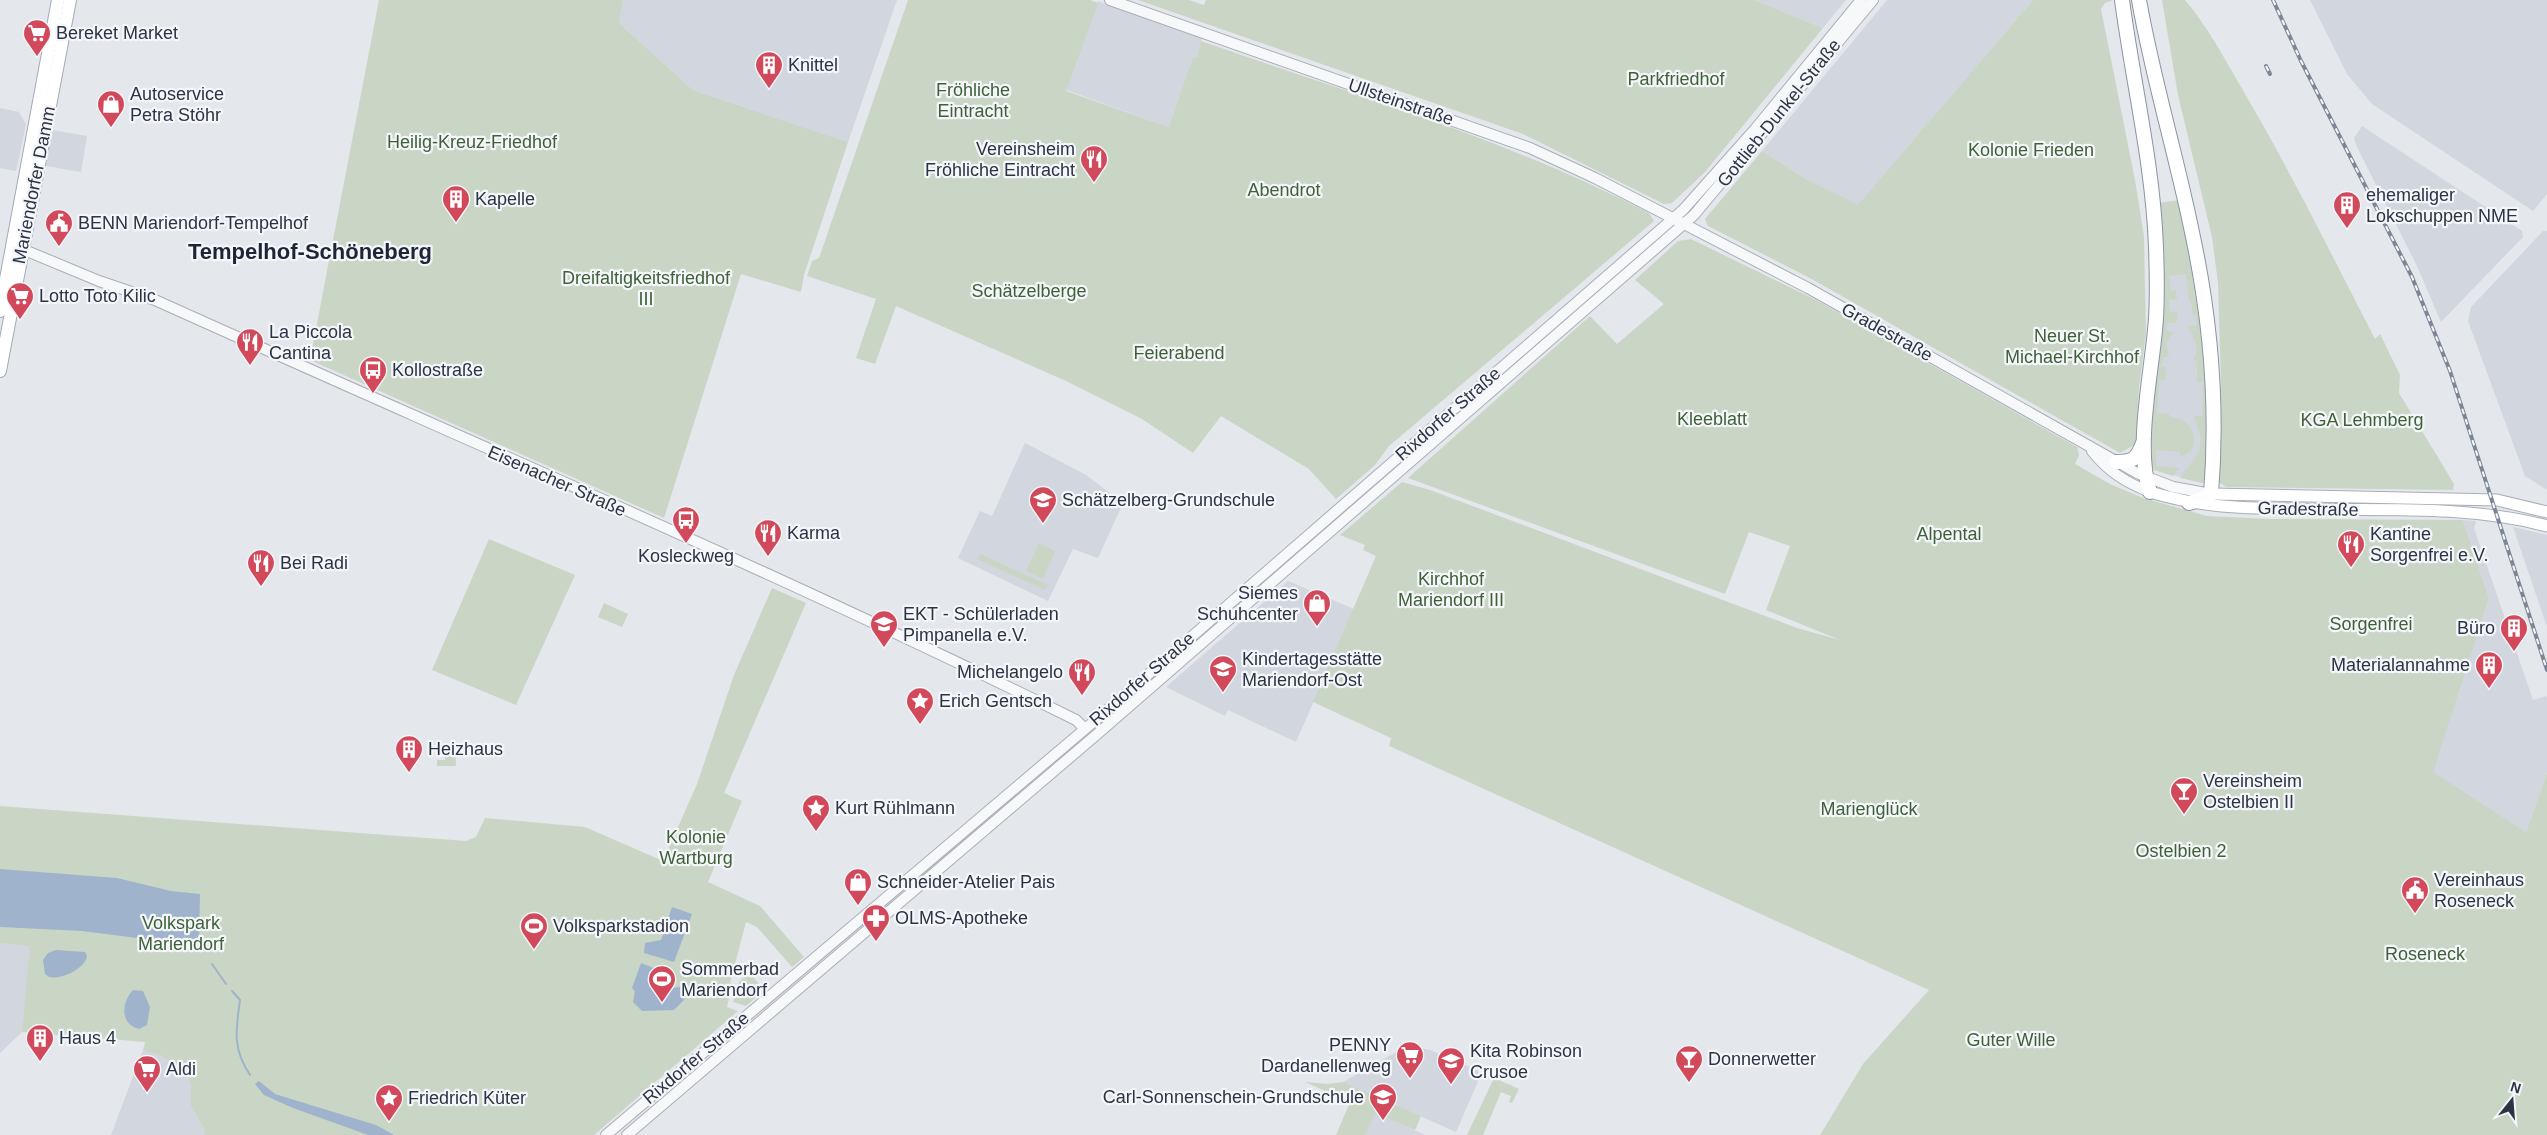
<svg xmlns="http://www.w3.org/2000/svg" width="2547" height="1135" font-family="Arial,sans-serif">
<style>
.built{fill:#d2d6de}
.green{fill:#c9d6c5}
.water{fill:#9fb4cc}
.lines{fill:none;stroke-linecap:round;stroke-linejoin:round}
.stream{stroke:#9fb4cc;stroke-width:2}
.tertiary-casing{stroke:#a9aeb7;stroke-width:12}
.secondary-casing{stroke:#a9aeb7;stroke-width:13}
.primary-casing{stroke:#a3abb8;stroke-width:14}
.motorway-casing{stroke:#8b94a3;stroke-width:16}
.tertiary{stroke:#f7f8fa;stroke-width:10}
.secondary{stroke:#fff;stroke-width:11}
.primary{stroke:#fff;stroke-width:12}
.motorway{stroke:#fff;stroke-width:14}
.rail-casing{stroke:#7d8696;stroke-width:4}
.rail{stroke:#f4f6f9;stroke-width:2;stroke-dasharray:5.5;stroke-linecap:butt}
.labels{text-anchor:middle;stroke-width:4.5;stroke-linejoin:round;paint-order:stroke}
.poi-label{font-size:18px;fill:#2b3445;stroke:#f4f6f9;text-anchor:start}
.park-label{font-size:18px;fill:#3f6138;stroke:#f4f6f9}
.street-label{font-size:18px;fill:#2b3445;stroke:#f4f6f9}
.district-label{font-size:22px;font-weight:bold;fill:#1d2536;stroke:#f4f6f9}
</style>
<rect width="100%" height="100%" fill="#e4e7ec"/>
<g class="built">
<polygon points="623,0 897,0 848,142 693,90 619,23"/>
<polygon points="1754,0 1846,0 1823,28"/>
<polygon points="1887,0 2033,0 1858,206 1806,179 1762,151"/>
<polygon points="2310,0 2547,0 2547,194 2533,211 2372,104 2347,74"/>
<polygon points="1098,1 1202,38 1197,59 1193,58 1169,127 1066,90"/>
<polygon points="0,108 19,112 26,124 16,171 0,168"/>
<polygon points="2362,126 2522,231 2523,237 2441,322 2417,266 2356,145 2354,138"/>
<polygon points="52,130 87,136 81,172 46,166"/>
<polygon points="2180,200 2205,332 2202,483 2154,470 2155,376"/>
<polygon points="2543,231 2547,231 2547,490 2525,476 2468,321 2471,307"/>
<polygon points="1025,443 1086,475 1123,503 1098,558 1073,549 1048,601 958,558 980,511 992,516"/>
<polygon points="2463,520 2476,521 2474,528 2533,700 2546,696 2547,698 2547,773 2526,832 2432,772 2489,598"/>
<polygon points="2513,527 2547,535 2547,627"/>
<polygon points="1288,581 1354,609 1296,742 1228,710 1225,716 1166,687"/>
<polygon points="0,943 31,945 22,1032 0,1053"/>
<polygon points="1414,1047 1430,1050 1477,1070 1480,1077 1456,1132 1343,1082 1398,1051"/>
<polygon points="143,1050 162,1056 188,1077 191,1086 191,1107 205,1130 204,1135 111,1135"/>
<polygon points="1375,1112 1425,1135 1365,1135"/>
</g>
<g class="green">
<polygon points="379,0 623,0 619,23 693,90 848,142 804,275 801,292 741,274 664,518 310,360"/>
<path d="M908 0H1090L1098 3 1066 91 1169 127 1193 57 1197 58 1201 41C1352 94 1507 139 1649 213L1654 221 1389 446 1375 465 1336 499 1309 469 1221 416 1193 453 1142 419 1066 381 896 306 875 364 856 358 876 299 807 276 812 261 819 258Z"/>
<polygon points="1138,0 1189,0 1204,5 1206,0 1754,0 1823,28 1705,172 1672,203 1664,204 1523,134"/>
<polygon points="2033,0 2113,0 2105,3 2101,9 2135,180 2144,236 2146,333 2139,387 2136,444 2120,453 1808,277 1708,226 1705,219 1762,151 1806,179 1858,205"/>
<path d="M2162 0H2185C2208 27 2223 56 2241 87 2289 168 2331 254 2375 339L2380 334 2400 375 2399 393 2454 484 2453 490 2226 487 2217 481 2221 383 2218 283 2212 237 2178 95Z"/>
<path d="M2180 200 2189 237 2208 372 2207 480 2202 483 2180 478 2199 452 2201 437 2194 416H2202L2203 382H2197V361L2193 360C2202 344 2193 341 2188 326L2197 325 2196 315H2193L2191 301H2189L2186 274 2169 276 2171 291H2176L2177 299 2169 300 2170 312 2178 311 2176 323H2167L2166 331 2173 332V334L2166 343 2169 357H2163L2162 367H2166L2165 380H2159L2157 413 2169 414 2170 417C2173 418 2178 418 2182 420 2197 428 2200 453 2180 456V452L2156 450V466L2179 468 2173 476 2154 470 2149 459 2158 203Z"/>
<polygon points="1691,239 1814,299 2077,447 2079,455 2075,464 2110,484 2143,498 2207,516 2269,519 2463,520 2489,598 2433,772 2526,832 2547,773 2547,1135 1820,1135 1863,1064 1929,990 1389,746 1391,738 1313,702 1376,556 1363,550 1365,545 1340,535 1402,482 1430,490 1797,628 1840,640 1766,610 1790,546 1749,532 1725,594 1408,478 1590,316 1617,344 1664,304 1635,280 1678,241"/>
<polygon points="1640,254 1636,260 1361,499 1358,496"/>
<polygon points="489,539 575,575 516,705 432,670"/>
<polygon points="1039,543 1055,551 1043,579 1026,571"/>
<polygon points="980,554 1048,585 1045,590 977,559"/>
<polygon points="772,588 806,603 724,793 742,801 708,882 760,906 804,957 792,967 757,927 746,922 730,983 732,984 727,1007 738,1011 594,1135 204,1135 205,1130 191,1107 191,1086 188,1077 162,1056 143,1050 145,1042 22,1032 30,946 0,943 0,806 466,841 476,837 485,818 585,827 663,861 697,784 734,675"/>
<polygon points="604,603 628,614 622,627 598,617"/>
<polygon points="447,746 455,746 456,766 437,766 437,760 445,760 444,749"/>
<polygon points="1062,751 1065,755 920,880 914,876"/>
<polygon points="746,975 751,975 765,990 746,1006 733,1002 739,982"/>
<polygon points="1494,1078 1519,1089 1512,1103 1509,1102 1511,1096 1501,1092 1483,1135 1467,1135"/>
<polygon points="1305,1082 1327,1084 1343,1082 1421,1116 1415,1130 1375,1113 1365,1135 1336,1135 1350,1102"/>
</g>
<g class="water">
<polygon points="0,869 117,878 171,891 200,894 199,941 192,945 82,931 0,927"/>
<polygon points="672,907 692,914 674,962 644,953 645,943 661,940"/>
<path d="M56 950 85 952 87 956C85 969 61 980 49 977L45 974 43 960 48 953Z"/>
<polygon points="641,963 664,972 659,986 666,989 680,987 686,992 684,1000 674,1010 642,1011 633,1002 635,991 632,988"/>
<path d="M133 990 143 991 150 1007 147 1025 139 1029C120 1024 121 1003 133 990Z"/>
<polygon points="259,1081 275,1094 376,1125 394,1135 368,1135 293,1108 264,1095 255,1084"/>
</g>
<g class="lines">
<g class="stream">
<polyline points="212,964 226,984"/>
<path d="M232 991 240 1000C236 1030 232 1048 250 1075"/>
</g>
<g class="tertiary-casing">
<g id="tertiary">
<polyline points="1110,0 1530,148 1595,178 1808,288 2137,473 2173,487 2211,494"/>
<path d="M22 249 99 281 155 300C463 439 774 571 1076 720L1084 728"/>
<path d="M2092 451C2109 472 2125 482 2150 492"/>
<polyline points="606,1135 1098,718 1683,210 1756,128 1861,0"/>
<polyline points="627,1135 1102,730 1694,215 1873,0"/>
</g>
</g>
<g class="secondary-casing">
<g id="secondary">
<path d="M2150 492C2200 507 2238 508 2289 509 2376 511 2463 504 2547 526"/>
<polyline points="2211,494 2497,500 2547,512"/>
</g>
</g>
<g class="primary-casing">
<g id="primary">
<polyline points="0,311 58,0"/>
<polyline points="0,371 70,0"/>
</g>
</g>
<g class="motorway-casing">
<g id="motorway">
<path d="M2122 0C2133 83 2153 164 2156 247 2157 275 2158 303 2155 330 2151 375 2135 451 2150 492"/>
<path d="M2139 0C2153 80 2177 157 2193 237 2211 322 2218 408 2211 494L2203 499 2189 503"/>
<path d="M2116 462C2133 462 2137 459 2143 443"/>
</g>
</g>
<use href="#tertiary" class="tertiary"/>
<use href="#secondary" class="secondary"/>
<use href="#primary" class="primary"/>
<use href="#motorway" class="motorway"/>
<g class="rail-casing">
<g id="rail">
<polyline points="2273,0 2301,61 2412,277 2450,371 2547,670"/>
<polyline points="2266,66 2270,74"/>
</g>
</g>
<use href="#rail" class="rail"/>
</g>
<defs>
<g id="supermarket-pin" transform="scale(1.4375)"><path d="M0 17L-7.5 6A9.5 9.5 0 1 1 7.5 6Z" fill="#d1495b" stroke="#f4f6f9"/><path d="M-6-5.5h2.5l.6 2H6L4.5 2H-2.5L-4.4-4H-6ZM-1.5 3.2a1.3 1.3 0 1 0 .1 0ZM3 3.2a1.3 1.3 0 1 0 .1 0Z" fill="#fff"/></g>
<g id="building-pin" transform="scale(1.4375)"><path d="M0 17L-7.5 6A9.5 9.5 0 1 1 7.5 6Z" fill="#d1495b" stroke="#f4f6f9"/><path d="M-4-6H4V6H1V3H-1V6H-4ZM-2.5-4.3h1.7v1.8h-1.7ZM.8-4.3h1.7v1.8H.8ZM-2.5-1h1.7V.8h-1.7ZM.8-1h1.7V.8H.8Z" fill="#fff"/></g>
<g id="shop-pin" transform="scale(1.4375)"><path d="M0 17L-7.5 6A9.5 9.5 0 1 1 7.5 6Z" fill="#d1495b" stroke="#f4f6f9"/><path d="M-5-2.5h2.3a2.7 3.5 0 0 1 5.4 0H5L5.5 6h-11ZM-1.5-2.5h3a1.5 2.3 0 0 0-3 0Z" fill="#fff"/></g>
<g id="restaurant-pin" transform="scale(1.4375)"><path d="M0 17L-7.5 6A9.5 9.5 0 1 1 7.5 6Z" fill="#d1495b" stroke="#f4f6f9"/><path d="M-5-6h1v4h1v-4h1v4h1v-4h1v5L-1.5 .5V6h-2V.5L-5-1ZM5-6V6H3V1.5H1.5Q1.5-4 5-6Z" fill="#fff"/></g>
<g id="civic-pin" transform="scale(1.4375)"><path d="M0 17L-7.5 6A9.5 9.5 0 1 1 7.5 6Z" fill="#d1495b" stroke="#f4f6f9"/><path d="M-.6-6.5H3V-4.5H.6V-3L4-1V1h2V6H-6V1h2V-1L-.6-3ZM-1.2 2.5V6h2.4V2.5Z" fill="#fff"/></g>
<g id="bus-pin" transform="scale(1.4375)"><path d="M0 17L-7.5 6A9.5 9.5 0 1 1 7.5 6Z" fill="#d1495b" stroke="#f4f6f9"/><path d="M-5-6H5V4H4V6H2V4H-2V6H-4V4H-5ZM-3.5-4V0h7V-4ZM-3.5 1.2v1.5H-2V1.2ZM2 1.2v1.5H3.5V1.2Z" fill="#fff"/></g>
<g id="school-pin" transform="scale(1.4375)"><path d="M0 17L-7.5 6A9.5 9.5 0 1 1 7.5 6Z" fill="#d1495b" stroke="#f4f6f9"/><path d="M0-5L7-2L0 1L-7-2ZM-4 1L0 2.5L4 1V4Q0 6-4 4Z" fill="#fff"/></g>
<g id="sight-pin" transform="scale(1.4375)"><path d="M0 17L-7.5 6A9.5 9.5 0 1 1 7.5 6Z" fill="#d1495b" stroke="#f4f6f9"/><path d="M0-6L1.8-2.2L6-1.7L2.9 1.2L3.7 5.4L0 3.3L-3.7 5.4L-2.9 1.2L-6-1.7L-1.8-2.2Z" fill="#fff"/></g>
<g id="bar-pin" transform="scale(1.4375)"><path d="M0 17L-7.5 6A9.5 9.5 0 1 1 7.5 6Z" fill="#d1495b" stroke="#f4f6f9"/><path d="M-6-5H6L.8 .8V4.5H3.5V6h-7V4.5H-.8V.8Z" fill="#fff"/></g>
<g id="pharmacy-pin" transform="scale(1.4375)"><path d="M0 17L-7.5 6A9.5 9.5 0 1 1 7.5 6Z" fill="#d1495b" stroke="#f4f6f9"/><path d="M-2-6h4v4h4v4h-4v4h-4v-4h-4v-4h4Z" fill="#fff"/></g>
<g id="stadium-pin" transform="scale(1.4375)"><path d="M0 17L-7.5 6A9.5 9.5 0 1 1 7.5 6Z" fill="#d1495b" stroke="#f4f6f9"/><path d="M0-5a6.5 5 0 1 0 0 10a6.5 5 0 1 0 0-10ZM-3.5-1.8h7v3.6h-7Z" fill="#fff"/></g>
</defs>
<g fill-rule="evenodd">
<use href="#supermarket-pin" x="37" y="33"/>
<use href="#building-pin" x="769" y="65"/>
<use href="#shop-pin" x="111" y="104"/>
<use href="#restaurant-pin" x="1094" y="159"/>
<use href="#building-pin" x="456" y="199"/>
<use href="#building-pin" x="2347" y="205"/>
<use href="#civic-pin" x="59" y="223"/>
<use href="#supermarket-pin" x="20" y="296"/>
<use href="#restaurant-pin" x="250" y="342"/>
<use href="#bus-pin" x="373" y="370"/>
<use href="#school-pin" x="1043" y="500"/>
<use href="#bus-pin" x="686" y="520"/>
<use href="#restaurant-pin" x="768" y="533"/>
<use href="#restaurant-pin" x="2351" y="544"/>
<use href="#restaurant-pin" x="261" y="563"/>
<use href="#shop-pin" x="1317" y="603"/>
<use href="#school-pin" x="884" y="624"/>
<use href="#building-pin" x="2514" y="628"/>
<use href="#building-pin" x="2489" y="665"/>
<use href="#school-pin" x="1223" y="669"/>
<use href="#restaurant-pin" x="1082" y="672"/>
<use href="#sight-pin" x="920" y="701"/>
<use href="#building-pin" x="409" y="749"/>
<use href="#bar-pin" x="2184" y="791"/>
<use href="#sight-pin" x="816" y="808"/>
<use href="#shop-pin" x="858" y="882"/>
<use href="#civic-pin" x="2415" y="890"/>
<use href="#pharmacy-pin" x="876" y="918"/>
<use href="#stadium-pin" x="534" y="926"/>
<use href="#stadium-pin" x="662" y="979"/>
<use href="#building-pin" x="40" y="1038"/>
<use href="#supermarket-pin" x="1410" y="1055"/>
<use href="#bar-pin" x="1689" y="1059"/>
<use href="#school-pin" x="1451" y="1061"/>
<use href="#supermarket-pin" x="147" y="1069"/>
<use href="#school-pin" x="1383" y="1097"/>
<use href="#sight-pin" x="389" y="1098"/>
</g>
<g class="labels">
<g class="poi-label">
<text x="56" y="39">Bereket Market</text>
<text x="788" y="71">Knittel</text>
<text x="130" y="100">Autoservice<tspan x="130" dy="21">Petra Stöhr</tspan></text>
<text x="1075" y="155" text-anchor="end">Vereinsheim<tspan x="1075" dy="21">Fröhliche Eintracht</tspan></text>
<text x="2366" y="201">ehemaliger<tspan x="2366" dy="21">Lokschuppen NME</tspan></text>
<text x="475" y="205">Kapelle</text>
<text x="78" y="229">BENN Mariendorf-Tempelhof</text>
<text x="39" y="302">Lotto Toto Kilic</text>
<text x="269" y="338">La Piccola<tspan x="269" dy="21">Cantina</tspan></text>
<text x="392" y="376">Kollostraße</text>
<text x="1062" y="506">Schätzelberg-Grundschule</text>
<text x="787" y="539">Karma</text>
<text x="2370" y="540">Kantine<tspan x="2370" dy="21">Sorgenfrei e.V.</tspan></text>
<text x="686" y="562" text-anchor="middle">Kosleckweg</text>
<text x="280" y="569">Bei Radi</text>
<text x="1298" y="599" text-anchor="end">Siemes<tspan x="1298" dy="21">Schuhcenter</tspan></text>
<text x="903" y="620">EKT - Schülerladen<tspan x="903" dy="21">Pimpanella e.V.</tspan></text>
<text x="2495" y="634" text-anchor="end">Büro</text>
<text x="1242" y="665">Kindertagesstätte<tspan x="1242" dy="21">Mariendorf-Ost</tspan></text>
<text x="2470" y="671" text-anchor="end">Materialannahme</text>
<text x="1063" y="678" text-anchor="end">Michelangelo</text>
<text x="939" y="707">Erich Gentsch</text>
<text x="428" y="755">Heizhaus</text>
<text x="2203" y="787">Vereinsheim<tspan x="2203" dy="21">Ostelbien II</tspan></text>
<text x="835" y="814">Kurt Rühlmann</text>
<text x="2434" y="886">Vereinhaus<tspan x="2434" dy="21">Roseneck</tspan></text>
<text x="877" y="888">Schneider-Atelier Pais</text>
<text x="895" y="924">OLMS-Apotheke</text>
<text x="553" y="932">Volksparkstadion</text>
<text x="681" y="975">Sommerbad<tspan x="681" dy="21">Mariendorf</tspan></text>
<text x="59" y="1044">Haus 4</text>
<text x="1391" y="1051" text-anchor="end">PENNY<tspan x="1391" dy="21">Dardanellenweg</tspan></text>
<text x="1470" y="1057">Kita Robinson<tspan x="1470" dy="21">Crusoe</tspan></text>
<text x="1708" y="1065">Donnerwetter</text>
<text x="166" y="1075">Aldi</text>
<text x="1364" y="1103" text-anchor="end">Carl-Sonnenschein-Grundschule</text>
<text x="408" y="1104">Friedrich Küter</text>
</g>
<g class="park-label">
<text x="1676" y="85">Parkfriedhof</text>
<text x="973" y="96">Fröhliche<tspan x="973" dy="21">Eintracht</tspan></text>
<text x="472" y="148">Heilig-Kreuz-Friedhof</text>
<text x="2031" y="156">Kolonie Frieden</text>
<text x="1284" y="196">Abendrot</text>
<text x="646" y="284">Dreifaltigkeitsfriedhof<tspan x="646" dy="21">III</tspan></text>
<text x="1029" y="297">Schätzelberge</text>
<text x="2072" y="342">Neuer St.<tspan x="2072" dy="21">Michael-Kirchhof</tspan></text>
<text x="1179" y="359">Feierabend</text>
<text x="1712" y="425">Kleeblatt</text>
<text x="2362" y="426">KGA Lehmberg</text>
<text x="1949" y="540">Alpental</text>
<text x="1451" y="585">Kirchhof<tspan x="1451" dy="21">Mariendorf III</tspan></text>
<text x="2371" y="630">Sorgenfrei</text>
<text x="1869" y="815">Marienglück</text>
<text x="696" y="843">Kolonie<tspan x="696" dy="21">Wartburg</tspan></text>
<text x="2181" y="857">Ostelbien 2</text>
<text x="181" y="929">Volkspark<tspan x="181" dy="21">Mariendorf</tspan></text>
<text x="2425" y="960">Roseneck</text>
<text x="2011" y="1046">Guter Wille</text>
</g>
<g class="street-label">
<text transform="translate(1401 102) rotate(19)" y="6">Ullsteinstraße</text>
<text transform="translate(1779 113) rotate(-51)" y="6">Gottlieb-Dunkel-Straße</text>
<text transform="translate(34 185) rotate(-79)" y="6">Mariendorfer Damm</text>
<text transform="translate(1887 332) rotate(29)" y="6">Gradestraße</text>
<text transform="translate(1448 414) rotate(-41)" y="6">Rixdorfer Straße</text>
<text transform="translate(557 481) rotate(24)" y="6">Eisenacher Straße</text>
<text transform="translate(2308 509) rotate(1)" y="6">Gradestraße</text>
<text transform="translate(1142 679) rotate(-41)" y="6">Rixdorfer Straße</text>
<text transform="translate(696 1058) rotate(-40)" y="6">Rixdorfer Straße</text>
</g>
<g class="district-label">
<text x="310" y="259">Tempelhof-Schöneberg</text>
</g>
</g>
<g transform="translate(2512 1100) rotate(17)" stroke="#f4f6f9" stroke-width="4" paint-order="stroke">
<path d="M0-4L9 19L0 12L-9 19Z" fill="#2b3445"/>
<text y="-8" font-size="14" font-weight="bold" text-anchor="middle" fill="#2b3445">N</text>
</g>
</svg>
